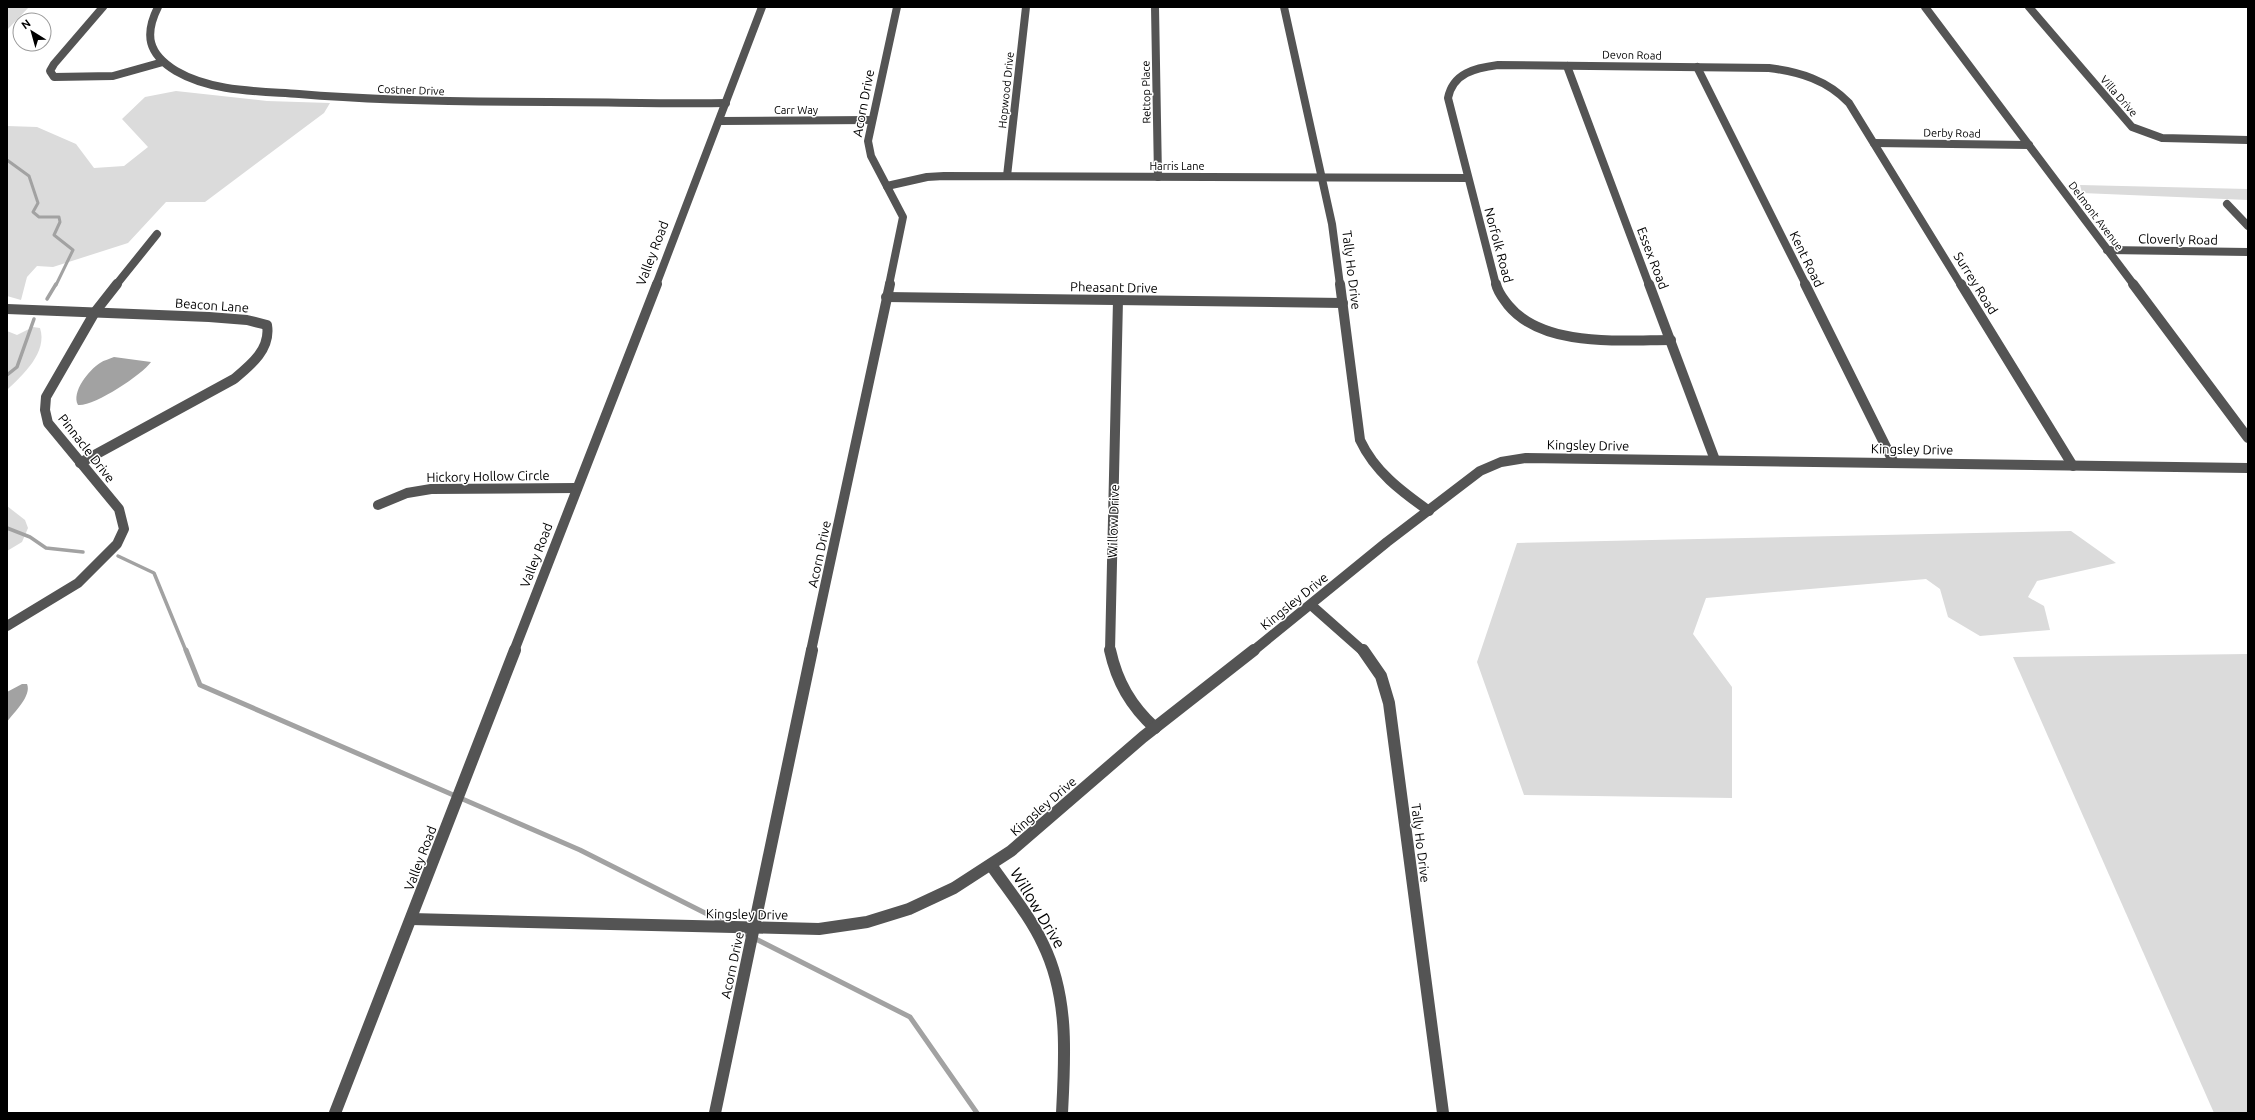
<svg xmlns="http://www.w3.org/2000/svg" width="2255" height="1120" font-family="Ubuntu,sans-serif">
<style>
.green{fill:#dbdbdb}
.water{fill:#a2a2a2}
.lines{fill:none;stroke-linecap:round;stroke-linejoin:round}
.stream-far2{stroke:#a2a2a2;stroke-width:3}
.stream-far1{stroke:#a2a2a2;stroke-width:3.5}
.stream{stroke:#a2a2a2;stroke-width:5}
.minor-far2{stroke:#545454;stroke-width:8}
.minor-far1{stroke:#545454;stroke-width:10}
.minor{stroke:#545454;stroke-width:12}
.labels{text-anchor:middle;stroke-width:3;stroke-linejoin:round;paint-order:stroke}
.far-street-label{font-size:11px;fill:#000;stroke:#fff}
.street-label{font-size:13px;fill:#000;stroke:#fff}
.near-street-label{font-size:16px;fill:#000;stroke:#fff}
</style>
<rect width="100%" height="100%" fill="#fff"/>
<g class="green">
<polygon points="7,7 29,7 7,30"/>
<polygon points="176,91 267,101 330,103 324,113 205,202 166,202 128,243 53,267 37,266 27,277 21,300 7,296 7,126 37,127 76,144 94,168 124,166 148,147 122,119 145,97"/>
<polygon points="2080,185 2248,189 2248,200 2082,193"/>
<path d="M33 327 40 328C48 352 23 375 7 390V331L17 335Z"/>
<polygon points="7,506 25,520 28,528 22,542 7,551"/>
<polygon points="2071,531 2116,563 2037,581 2028,597 2044,606 2050,630 1980,636 1948,617 1940,589 1926,579 1706,598 1693,634 1732,687 1732,798 1524,795 1477,662 1517,543"/>
<polygon points="2248,654 2248,1113 2214,1113 2013,657"/>
</g>
<g class="water">
<path d="M114 357 151 362C142 375 93 407 78 405 71 392 89 370 100 363 104 360 110 359 114 357Z"/>
<path d="M22 684H27C32 696 14 712 7 722V692Z"/>
</g>
<g class="lines">
<polyline class="stream-far2" points="7,160 29,176 38,203 33,212 39,217 59,217 60,222 54,235 73,250 56,285"/>
<g class="stream-far1">
<polyline points="47,299 56,284"/>
<polyline points="7,375 17,367 34,319"/>
<polyline points="7,528 30,537 46,548 83,552"/>
<polyline points="118,556 154,573 186,651"/>
</g>
<g class="stream">
<polyline points="186,650 200,685 580,850 723,922"/>
<polyline points="740,931 910,1017 977,1113"/>
</g>
<g class="minor-far2">
<polyline points="103,7 54,64 50,71 54,77 113,76 163,62"/>
<path d="M158 7C144 35 148 54 176 71 212 92 258 91 299 94 382 101 465 102 549 102 608 102 667 104 726 103"/>
<polyline points="1155,7 1158,177"/>
<polyline points="1284,7 1332,224 1340,285"/>
<polyline points="1925,7 2134,285"/>
<polyline points="2029,7 2132,127 2162,138 2248,140"/>
<polyline points="1567,66 1649,285"/>
<polyline points="1697,67 1806,285"/>
<polyline points="720,121 871,120"/>
<polyline points="1874,143 2029,145"/>
<polyline points="1007,176 1026,7"/>
<polyline points="887,186 927,177 944,176 1468,178"/>
<polyline points="2227,204 2248,226"/>
<polyline points="2107,250 2248,252"/>
<polyline points="116,285 157,234"/>
<polyline points="656,285 762,7"/>
<polyline points="889,285 903,217 871,156 868,141 897,7"/>
<path d="M1496 285 1448 98C1453 73 1475 68 1498 65L1769 68C1800 72 1827 80 1849 103L1961 285"/>
</g>
<g class="minor-far1">
<path d="M1340 284 1360 440C1375 472 1401 491 1429 511"/>
<path d="M1496 284C1498 293 1503 298 1508 305 1543 348 1621 340 1671 340"/>
<polyline points="1649,284 1715,460"/>
<polyline points="1805,284 1894,463"/>
<polyline points="1961,284 2073,466"/>
<polyline points="2133,284 2248,438"/>
<polyline points="886,297 1343,303"/>
<path d="M7 309 209 317 247 320 267 325C271 349 251 365 234 379L80 463"/>
<polyline points="378,505 407,493 431,489 577,488"/>
<polyline points="1311,605 1363,651"/>
<polyline points="7,626 78,583 117,544 124,529 119,509 48,423 45,410 46,397 95,312 117,284"/>
<polyline points="514,651 657,284"/>
<polyline points="811,651 890,284"/>
<polyline points="1110,651 1118,300"/>
<polyline points="1253,651 1387,542 1480,471 1501,462 1526,458 2248,468"/>
</g>
<g class="minor">
<path d="M1110 650C1117 682 1131 706 1155 728"/>
<polyline points="1363,650 1381,676 1389,703 1443,1113"/>
<path d="M991 865C1009 891 1030 916 1043 944 1069 997 1065 1056 1062 1113"/>
<polyline points="411,919 819,929 867,922 909,909 954,888 1011,851 1143,737 1254,650"/>
<polyline points="335,1113 515,650"/>
<polyline points="715,1113 812,650"/>
</g>
</g>
<g class="labels">
<g class="far-street-label">
<text transform="translate(1632 55) rotate(1)" y="4">Devon Road</text>
<text transform="translate(411 90) rotate(2)" y="4">Costner Drive</text>
<text transform="translate(1006 90) rotate(-84)" y="4">Hopwood Drive</text>
<text transform="translate(1146 92) rotate(-91)" y="4">Rettop Place</text>
<text transform="translate(2119 96) rotate(49)" y="4">Villa Drive</text>
<text x="796" y="114">Carr Way</text>
<text transform="translate(1952 133) rotate(1)" y="4">Derby Road</text>
<text x="1177" y="170">Harris Lane</text>
<text transform="translate(2096 216) rotate(53)" y="4">Delmont Avenue</text>
</g>
<g class="street-label">
<text transform="translate(863 103) rotate(-79)" y="5">Acorn Drive</text>
<text transform="translate(2178 239) rotate(1)" y="5">Cloverly Road</text>
<text transform="translate(1499 245) rotate(75)" y="5">Norfolk Road</text>
<text transform="translate(652 253) rotate(-69)" y="5">Valley Road</text>
<text transform="translate(1653 258) rotate(69)" y="5">Essex Road</text>
<text transform="translate(1807 259) rotate(64)" y="5">Kent Road</text>
<text transform="translate(1352 270) rotate(83)" y="5">Tally Ho Drive</text>
<text transform="translate(1976 283) rotate(58)" y="5">Surrey Road</text>
<text transform="translate(1114 287) rotate(1)" y="5">Pheasant Drive</text>
<text transform="translate(212 305) rotate(4)" y="5">Beacon Lane</text>
<text transform="translate(1588 445) rotate(1)" y="5">Kingsley Drive</text>
<text transform="translate(87 448) rotate(52)" y="5">Pinnacle Drive</text>
<text transform="translate(1912 449) rotate(1)" y="5">Kingsley Drive</text>
<text transform="translate(488 476) rotate(-1)" y="5">Hickory Hollow Circle</text>
<text transform="translate(1113 521) rotate(-88)" y="5">Willow Drive</text>
<text transform="translate(819 554) rotate(-78)" y="5">Acorn Drive</text>
<text transform="translate(536 555) rotate(-69)" y="5">Valley Road</text>
<text transform="translate(1294 601) rotate(-39)" y="5">Kingsley Drive</text>
<text transform="translate(1043 806) rotate(-41)" y="5">Kingsley Drive</text>
<text transform="translate(1421 843) rotate(83)" y="5">Tally Ho Drive</text>
<text transform="translate(420 858) rotate(-69)" y="5">Valley Road</text>
<text transform="translate(747 914) rotate(1)" y="5">Kingsley Drive</text>
<text transform="translate(732 965) rotate(-78)" y="5">Acorn Drive</text>
</g>
<g class="near-street-label">
<text transform="translate(1038 908) rotate(59)" y="6">Willow Drive</text>
</g>
</g>
<rect width="2255" height="1120" fill="none" stroke="#000000" stroke-width="16"/>
<g transform="translate(32 32) rotate(323)"><circle r="19" fill="#ffffff" stroke="#999999"/>
<path d="M0-3L7 15L0 10L-7 15Z" fill="#000000"/>
<text y="-6" font-size="11" font-weight="bold" text-anchor="middle" fill="#000000">N</text>
</g>
</svg>
